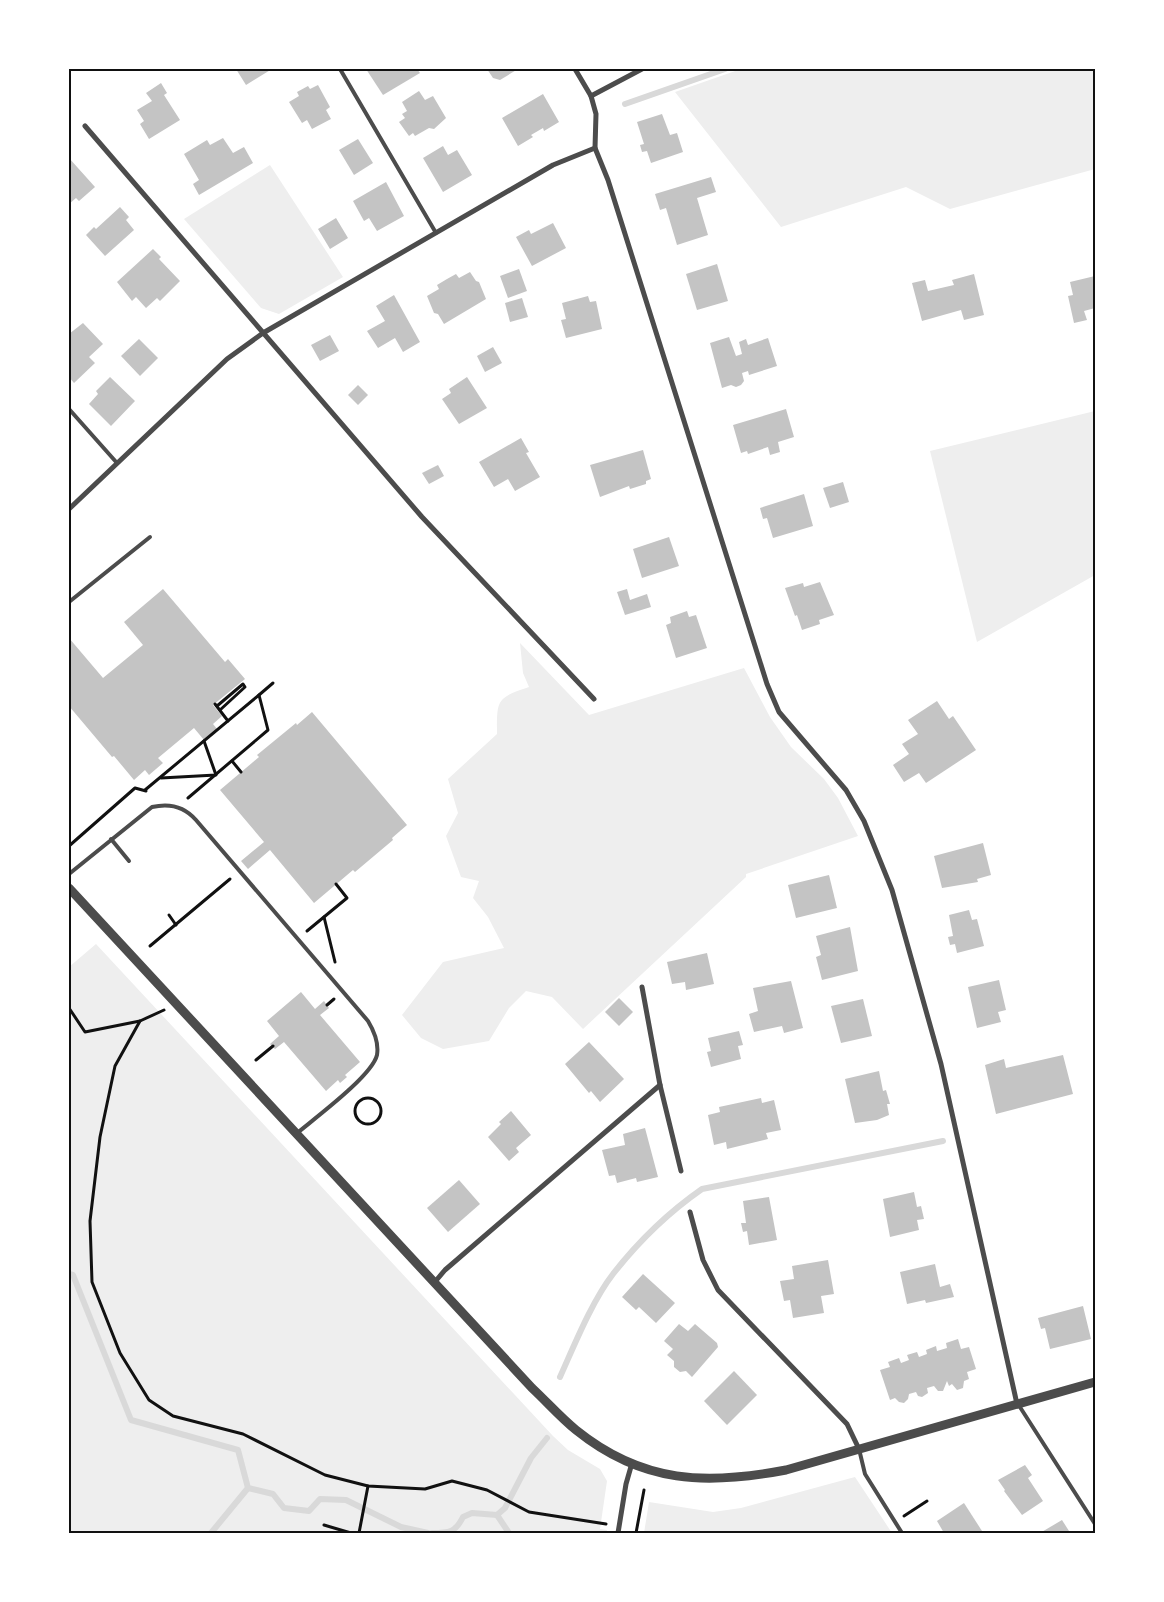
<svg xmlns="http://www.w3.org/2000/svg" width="1164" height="1602" font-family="Roboto,sans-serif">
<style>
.green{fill:#eee}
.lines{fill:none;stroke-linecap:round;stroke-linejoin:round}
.stream{stroke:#d9d9d9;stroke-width:6}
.building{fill:#c4c4c4}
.path{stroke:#111;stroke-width:3}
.service{stroke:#4c4c4c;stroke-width:4}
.minor{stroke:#4c4c4c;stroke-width:5}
.tertiary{stroke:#4c4c4c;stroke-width:9}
.neatline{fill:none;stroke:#111;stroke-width:2}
</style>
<rect width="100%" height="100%" fill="#fff"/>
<g class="green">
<polygon points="741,69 1095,69 1095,169 950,209 906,187 781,227 675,92"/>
<polygon points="270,165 343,277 279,314 261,308 184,219"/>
<polygon points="1095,411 1095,575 977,642 930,451"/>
<path d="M520 643 589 715 744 668 770 717 791 747 824 779 838 798 858 836 746 874V877L583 1029 552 997 526 991 509 1008 489 1041 443 1049 421 1038 402 1015 443 962 504 948 488 917 473 898 479 881 461 877 446 836 458 813 448 779 497 734C497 700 496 698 529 687L523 673Z"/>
<polygon points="96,944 553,1436 568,1450 600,1469 607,1481 600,1529 607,1530 606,1533 69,1533 69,967"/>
<polygon points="855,1477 892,1533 644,1533 649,1502 713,1512 741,1508"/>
</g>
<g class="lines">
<g class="stream">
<polyline points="625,104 725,69"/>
<polyline points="69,1274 73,1275 131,1420 238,1450 248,1488 273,1494 284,1508 309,1511 320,1499 346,1500 401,1527 428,1533"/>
<path d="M560 1377C574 1346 592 1301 613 1274 638 1242 669 1212 702 1189L943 1141"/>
<polyline points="497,1515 509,1533"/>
<polyline points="211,1533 248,1488"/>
<path d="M432 1533C449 1533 455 1533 463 1517L472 1513 497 1515 505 1508 531 1458 547 1438"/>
</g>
</g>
<g class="building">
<polygon points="236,69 272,69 246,85"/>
<polygon points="366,69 417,69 420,73 383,95"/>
<polygon points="487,69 518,69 500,80 493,78"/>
<polygon points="161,83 167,93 164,95 180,120 149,139 140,124 144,121 137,110 152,101 146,93"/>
<polygon points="318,85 330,107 326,110 331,119 312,129 307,120 302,123 289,102 299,96 297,92 308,86 310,89"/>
<polygon points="419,91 425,100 433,96 446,118 434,129 429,128 415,136 413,133 409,136 399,122 405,118 402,114 407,111 402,102"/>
<polygon points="543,94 559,122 544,131 543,128 531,135 533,137 518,146 502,118"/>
<polygon points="662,114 670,135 677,133 683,152 651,163 647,151 642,152 640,145 644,144 637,122"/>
<polygon points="223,138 233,153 244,147 253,163 199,195 193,184 199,180 184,154 207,140 210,145"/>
<polygon points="358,139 373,163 354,175 339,150"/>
<polygon points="443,146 448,155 457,150 472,175 443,192 423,158"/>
<polygon points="69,158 95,187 79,201 76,198 69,204"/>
<polygon points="711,177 716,192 697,198 708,235 677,245 666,208 660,210 655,194"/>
<polygon points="386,182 404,216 377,231 369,218 364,221 353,201"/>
<polygon points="120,207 129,217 126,220 134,230 105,256 86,235 94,227 96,229"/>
<polygon points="336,218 348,238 330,249 318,229"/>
<polygon points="553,223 566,248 532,266 516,237 529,230 531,234"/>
<polygon points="153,249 161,257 159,259 180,281 160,301 157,298 146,308 136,297 132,301 117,282"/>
<polygon points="717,264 728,301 697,310 686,274"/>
<polygon points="519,269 527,291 508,298 500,276"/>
<polygon points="470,272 476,281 479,282 486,299 444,324 438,314 434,313 427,296 439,289 437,285 447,279 456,274 459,278"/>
<polygon points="974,274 984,315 964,320 961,310 922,321 912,283 925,280 928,291 954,285 952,280"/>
<polygon points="1095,276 1095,308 1084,311 1087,320 1074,323 1068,296 1073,295 1070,282"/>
<polygon points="394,295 420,342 403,352 395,338 378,348 367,331 385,321 376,306"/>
<polygon points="588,296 590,302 596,301 602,329 566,338 561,320 566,319 562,303"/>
<polygon points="522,298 528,317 510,322 505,303"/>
<polygon points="83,323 103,344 89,357 95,363 74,383 69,377 69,334"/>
<polygon points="330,335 339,351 320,361 311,345"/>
<polygon points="729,337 736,356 742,354 739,342 746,339 748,345 768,338 777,366 749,375 748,371 742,373 744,381 741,385 736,387 731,385 722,388 710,343"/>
<polygon points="139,339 158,358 140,376 121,356"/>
<polygon points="493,347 502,363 485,372 477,356"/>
<polygon points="110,377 135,401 111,426 89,404 98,394 96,391"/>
<polygon points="467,377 487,408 459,424 442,399 451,393 449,389"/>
<polygon points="358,385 368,395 358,405 348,395"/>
<polygon points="786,409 794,437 778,442 780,452 770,455 768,447 748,454 747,451 741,453 733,425"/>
<polygon points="521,438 529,452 526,453 540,477 515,491 508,479 494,487 479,462"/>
<polygon points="643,450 651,479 646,481 646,484 630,489 629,486 600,497 590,465"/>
<polygon points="438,465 444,476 429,484 422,473"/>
<polygon points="843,482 849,502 830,508 823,488"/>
<polygon points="804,494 813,526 773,538 767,518 763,519 760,508"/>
<polygon points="669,537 679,566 642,578 633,549"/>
<polygon points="820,582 834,615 819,620 820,624 802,630 797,615 795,616 785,588 803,583 804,587"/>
<polygon points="163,589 225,662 228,659 245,679 213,705 222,716 213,724 217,729 204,740 194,728 158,758 163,763 149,775 145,770 134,780 114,756 112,757 69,706 69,638 103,678 143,645 124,622"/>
<polygon points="627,589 630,600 647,594 651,607 625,615 617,592"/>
<polygon points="687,611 689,617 696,615 707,648 676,658 666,625 671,623 670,617"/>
<polygon points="937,701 949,719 953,716 976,750 926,783 919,773 904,782 893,765 909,754 902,744 918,734 908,720"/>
<polygon points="312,712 407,825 392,838 393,840 355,872 353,870 314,903 270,850 248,869 241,861 264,842 220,790 259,757 257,755 296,723 297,725"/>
<polygon points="983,843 991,875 977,879 978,882 942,888 934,856"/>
<polygon points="829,875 837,908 796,918 788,885"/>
<polygon points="969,910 972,920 977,919 984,946 957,953 955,944 950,945 948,937 953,936 949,915"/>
<polygon points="850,927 858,971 822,980 816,957 821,955 816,936"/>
<polygon points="707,953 714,984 686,990 685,982 672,984 667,962"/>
<polygon points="999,980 1006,1010 998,1012 1001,1022 977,1028 968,987"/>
<polygon points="791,981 803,1028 784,1033 782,1026 754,1032 749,1014 758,1011 753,988"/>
<polygon points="301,992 315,1009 324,1001 329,1008 320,1015 360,1062 345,1075 347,1077 340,1083 338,1080 326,1091 284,1042 275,1049 270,1044 279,1036 267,1021"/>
<polygon points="619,998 633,1012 619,1026 605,1012"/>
<polygon points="863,999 872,1036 841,1043 831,1006"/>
<polygon points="739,1031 743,1045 738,1046 741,1059 711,1067 707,1052 711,1051 708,1038"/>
<polygon points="589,1042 624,1079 600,1102 591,1091 589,1093 565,1064"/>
<polygon points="1063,1055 1073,1094 996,1114 985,1065 1004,1059 1006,1068"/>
<polygon points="879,1071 883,1091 886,1090 890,1104 887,1104 889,1115 877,1120 855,1123 845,1079"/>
<polygon points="761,1098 762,1103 774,1100 781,1130 766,1133 768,1139 727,1149 726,1142 714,1145 708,1115 720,1112 719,1107"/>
<polygon points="511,1111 531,1135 516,1148 519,1152 509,1161 488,1137 501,1124 499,1122"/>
<polygon points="645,1128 658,1177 637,1182 636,1178 617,1183 615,1175 609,1176 602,1150 625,1145 623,1134"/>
<polygon points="459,1180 480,1204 448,1232 427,1208"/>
<polygon points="914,1192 917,1207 921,1206 924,1219 917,1220 919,1230 890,1237 883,1199"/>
<polygon points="769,1197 777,1240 749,1245 747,1231 743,1232 741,1223 746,1223 743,1201"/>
<polygon points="828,1260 834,1294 821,1296 824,1313 793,1318 790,1300 784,1301 780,1281 794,1279 792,1266"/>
<polygon points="935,1264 940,1287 950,1284 954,1297 926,1303 925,1300 907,1304 900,1272"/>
<polygon points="643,1274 675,1303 656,1323 639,1307 636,1310 622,1297"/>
<polygon points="1083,1306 1091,1339 1050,1349 1045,1328 1041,1329 1038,1318"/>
<polygon points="679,1324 688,1331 695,1324 717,1343 718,1347 692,1377 686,1371 680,1372 674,1367 674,1361 667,1355 673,1349 664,1341"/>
<polygon points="958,1339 961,1349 969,1347 976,1369 967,1372 969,1379 964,1381 963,1388 957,1390 952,1384 949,1386 947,1381 943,1391 938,1391 934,1386 927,1388 928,1393 922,1397 918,1396 916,1392 909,1394 908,1399 904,1403 899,1402 895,1398 890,1400 880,1370 890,1367 888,1362 899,1358 901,1363 909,1360 907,1355 917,1352 919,1357 927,1354 926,1350 936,1346 937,1351 947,1348 946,1343"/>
<polygon points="734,1371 757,1395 727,1425 704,1401"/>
<polygon points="1025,1465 1032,1475 1028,1478 1043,1501 1022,1515 1004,1491 1005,1490 998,1480"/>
<polygon points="964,1503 982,1531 978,1533 944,1533 937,1521"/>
<polygon points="1062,1520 1069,1531 1065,1533 1040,1533"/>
</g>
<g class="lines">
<g class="path">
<polyline points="259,695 273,683"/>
<polyline points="215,704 228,721"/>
<polyline points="217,706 243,684 245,687 220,710"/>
<polyline points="232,761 241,772"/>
<polyline points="161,778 216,775 204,741"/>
<polyline points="145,790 259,695 268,730 188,798"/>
<polyline points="69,846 135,788 146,791"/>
<polyline points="169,915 176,925"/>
<polyline points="324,917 335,962"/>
<polyline points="307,931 347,898 336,884"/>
<polyline points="150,946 230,879"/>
<polyline points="327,1005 334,999"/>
<polyline points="69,1008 85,1032 140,1021 164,1010"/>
<polyline points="140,1021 115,1066 100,1137 90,1221 92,1282 120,1353 149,1400 173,1416 243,1434 325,1475 368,1486 425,1489 452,1481 487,1490 529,1512 606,1524"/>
<polyline points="256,1060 273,1046"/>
<circle cx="368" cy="1111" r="13"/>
<polyline points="904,1516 927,1501"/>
<polyline points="324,1525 351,1533"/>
<polyline points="359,1533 368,1486"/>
<polyline points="636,1533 644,1490"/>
</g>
<g class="service">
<polyline points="340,69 436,233"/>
<polyline points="69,409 117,463"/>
<polyline points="69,602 150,537"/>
<polyline points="111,839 129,861"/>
<path d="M69 874 152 807C169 803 184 806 196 820L368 1021C374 1031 379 1043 377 1055 372 1076 315 1118 296 1134"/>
<polyline points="1018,1404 1095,1524"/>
<polyline points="859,1449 865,1474 902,1533"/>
</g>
<g class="minor">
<polyline points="575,69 591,96 596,114 595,148 608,180 767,684 779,712 846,790 864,821 892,890 941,1064 1017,1404"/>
<polyline points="591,96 642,69"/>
<polyline points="85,126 422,517 594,699"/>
<polyline points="69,509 227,359 263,333 553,165 595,148"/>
<polyline points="642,987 660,1085 681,1171"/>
<polyline points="690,1212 703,1260 718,1290 847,1424 859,1449"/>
<polyline points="434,1283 445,1270 660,1085"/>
<polyline points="618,1533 626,1484 632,1463"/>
</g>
<path class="tertiary" d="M69 888 532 1388C547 1402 561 1418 576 1430 643 1484 707 1485 786 1470L1095 1382"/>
</g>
<rect width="1164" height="1602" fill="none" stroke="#ffffff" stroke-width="140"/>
<rect x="70" y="70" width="1024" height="1462" class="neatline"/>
</svg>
